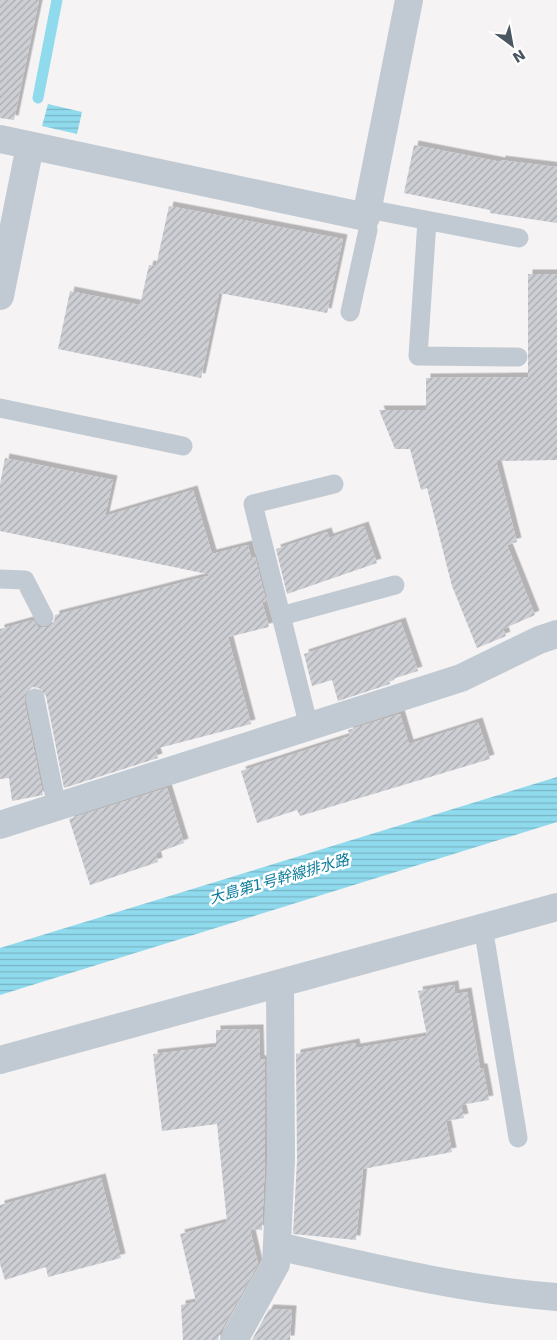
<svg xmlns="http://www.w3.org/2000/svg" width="557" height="1340" font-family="'DejaVu Sans','Noto Sans JP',sans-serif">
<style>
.water{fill:url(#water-rules)}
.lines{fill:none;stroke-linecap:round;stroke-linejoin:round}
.stream{stroke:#90daee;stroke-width:11}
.building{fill:url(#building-hatch);filter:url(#shadow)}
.service{stroke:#c1cad2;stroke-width:19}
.minor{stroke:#c1cad2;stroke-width:28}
.labels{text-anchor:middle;stroke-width:5;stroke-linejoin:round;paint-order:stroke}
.water-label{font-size:15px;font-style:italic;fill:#0c7c9b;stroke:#fff}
</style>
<defs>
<pattern id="water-rules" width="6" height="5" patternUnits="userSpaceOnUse" patternTransform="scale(1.25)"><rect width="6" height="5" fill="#90daee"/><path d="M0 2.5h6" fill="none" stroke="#78b4c4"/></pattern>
<pattern id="building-hatch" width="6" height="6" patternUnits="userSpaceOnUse" patternTransform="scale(1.25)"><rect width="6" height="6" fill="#cdcfd5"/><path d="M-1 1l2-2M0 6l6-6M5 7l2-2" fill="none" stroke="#a8abb0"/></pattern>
<filter id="shadow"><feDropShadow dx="4.5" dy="-4.5" stdDeviation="0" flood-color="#0004"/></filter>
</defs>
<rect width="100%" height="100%" fill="#f5f3f3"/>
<g class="water">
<polygon points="48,104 82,112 77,134 42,126"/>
<polygon points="557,777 557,822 0,995 0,948"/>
</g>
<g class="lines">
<polyline class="stream" points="38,98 57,0"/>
</g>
<g class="building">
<polygon points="0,0 39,0 14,120 0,118"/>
<polygon points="414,145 501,162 501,160 557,167 557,223 490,213 490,210 404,193"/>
<polygon points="169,206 343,239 327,313 219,293 201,378 58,349 70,291 140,305 149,265 156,266"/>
<polygon points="528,274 557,274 557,460 496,461 517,542 507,545 535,615 503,629 506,636 477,648 452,586 427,488 421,490 410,449 395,449 379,410 426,410 426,378 528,377"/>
<polygon points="5,458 113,480 105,516 193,490 212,554 248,545 251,558 255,557 266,601 262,602 269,627 228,637 251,724 155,749 158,758 64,788 46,696 39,688 32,687 25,694 24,700 43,795 12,801 9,778 0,779 0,629 33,620 38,627 49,627 54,623 55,615 212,575 0,531 0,484"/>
<polygon points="364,526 377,563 287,594 276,549 327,532 329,538"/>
<polygon points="401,622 418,671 389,680 390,684 338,701 332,680 312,686 304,654"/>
<polygon points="400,714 409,744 478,722 490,759 300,816 297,810 257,823 241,771 350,736 348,730"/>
<polygon points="167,788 184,843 156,853 158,862 90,885 69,819"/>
<polygon points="454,985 455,994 467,992 480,1068 483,1068 489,1100 461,1105 464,1118 446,1121 452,1152 363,1169 356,1240 293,1234 297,1161 296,1054 355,1043 356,1048 427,1036 418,991"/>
<polygon points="259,1029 260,1060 265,1059 265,1160 262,1230 250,1229 258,1264 220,1332 218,1340 183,1340 181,1305 196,1302 180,1234 227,1222 217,1124 162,1131 153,1054 216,1047 216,1030"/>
<polygon points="101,1178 121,1258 48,1277 46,1267 5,1280 0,1264 0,1205"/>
<polygon points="269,1309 292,1310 290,1340 252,1340"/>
</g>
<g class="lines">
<g class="service">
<polyline points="368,209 519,238"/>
<polyline points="427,221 418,356 518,357"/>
<polyline points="350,312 368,230 366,217"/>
<polyline points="0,408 183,446"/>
<polyline points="0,579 25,580 44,617"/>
<polyline points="281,616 395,585"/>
<polyline points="35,698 57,808"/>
<polyline points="309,727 253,504 334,484"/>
<polyline points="483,927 518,1138"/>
</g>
<g class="minor">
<polyline points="0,139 366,217 409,0"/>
<polyline points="0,296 30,146"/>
<polyline points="0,825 461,678 539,640 557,634"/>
<polyline points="0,1060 557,907"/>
<path d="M277 1246C370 1267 462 1290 557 1297"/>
<polyline points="234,1340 276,1264 281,1160 280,984"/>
</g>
</g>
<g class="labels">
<g class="water-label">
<text transform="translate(279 879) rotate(-16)" y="5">大島第1号幹線排水路</text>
</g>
</g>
<g transform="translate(512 45) rotate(148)" stroke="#ffffff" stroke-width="4" paint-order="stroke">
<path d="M0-4L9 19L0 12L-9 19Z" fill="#4a5661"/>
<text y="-8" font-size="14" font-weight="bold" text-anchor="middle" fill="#4a5661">N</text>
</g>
</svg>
